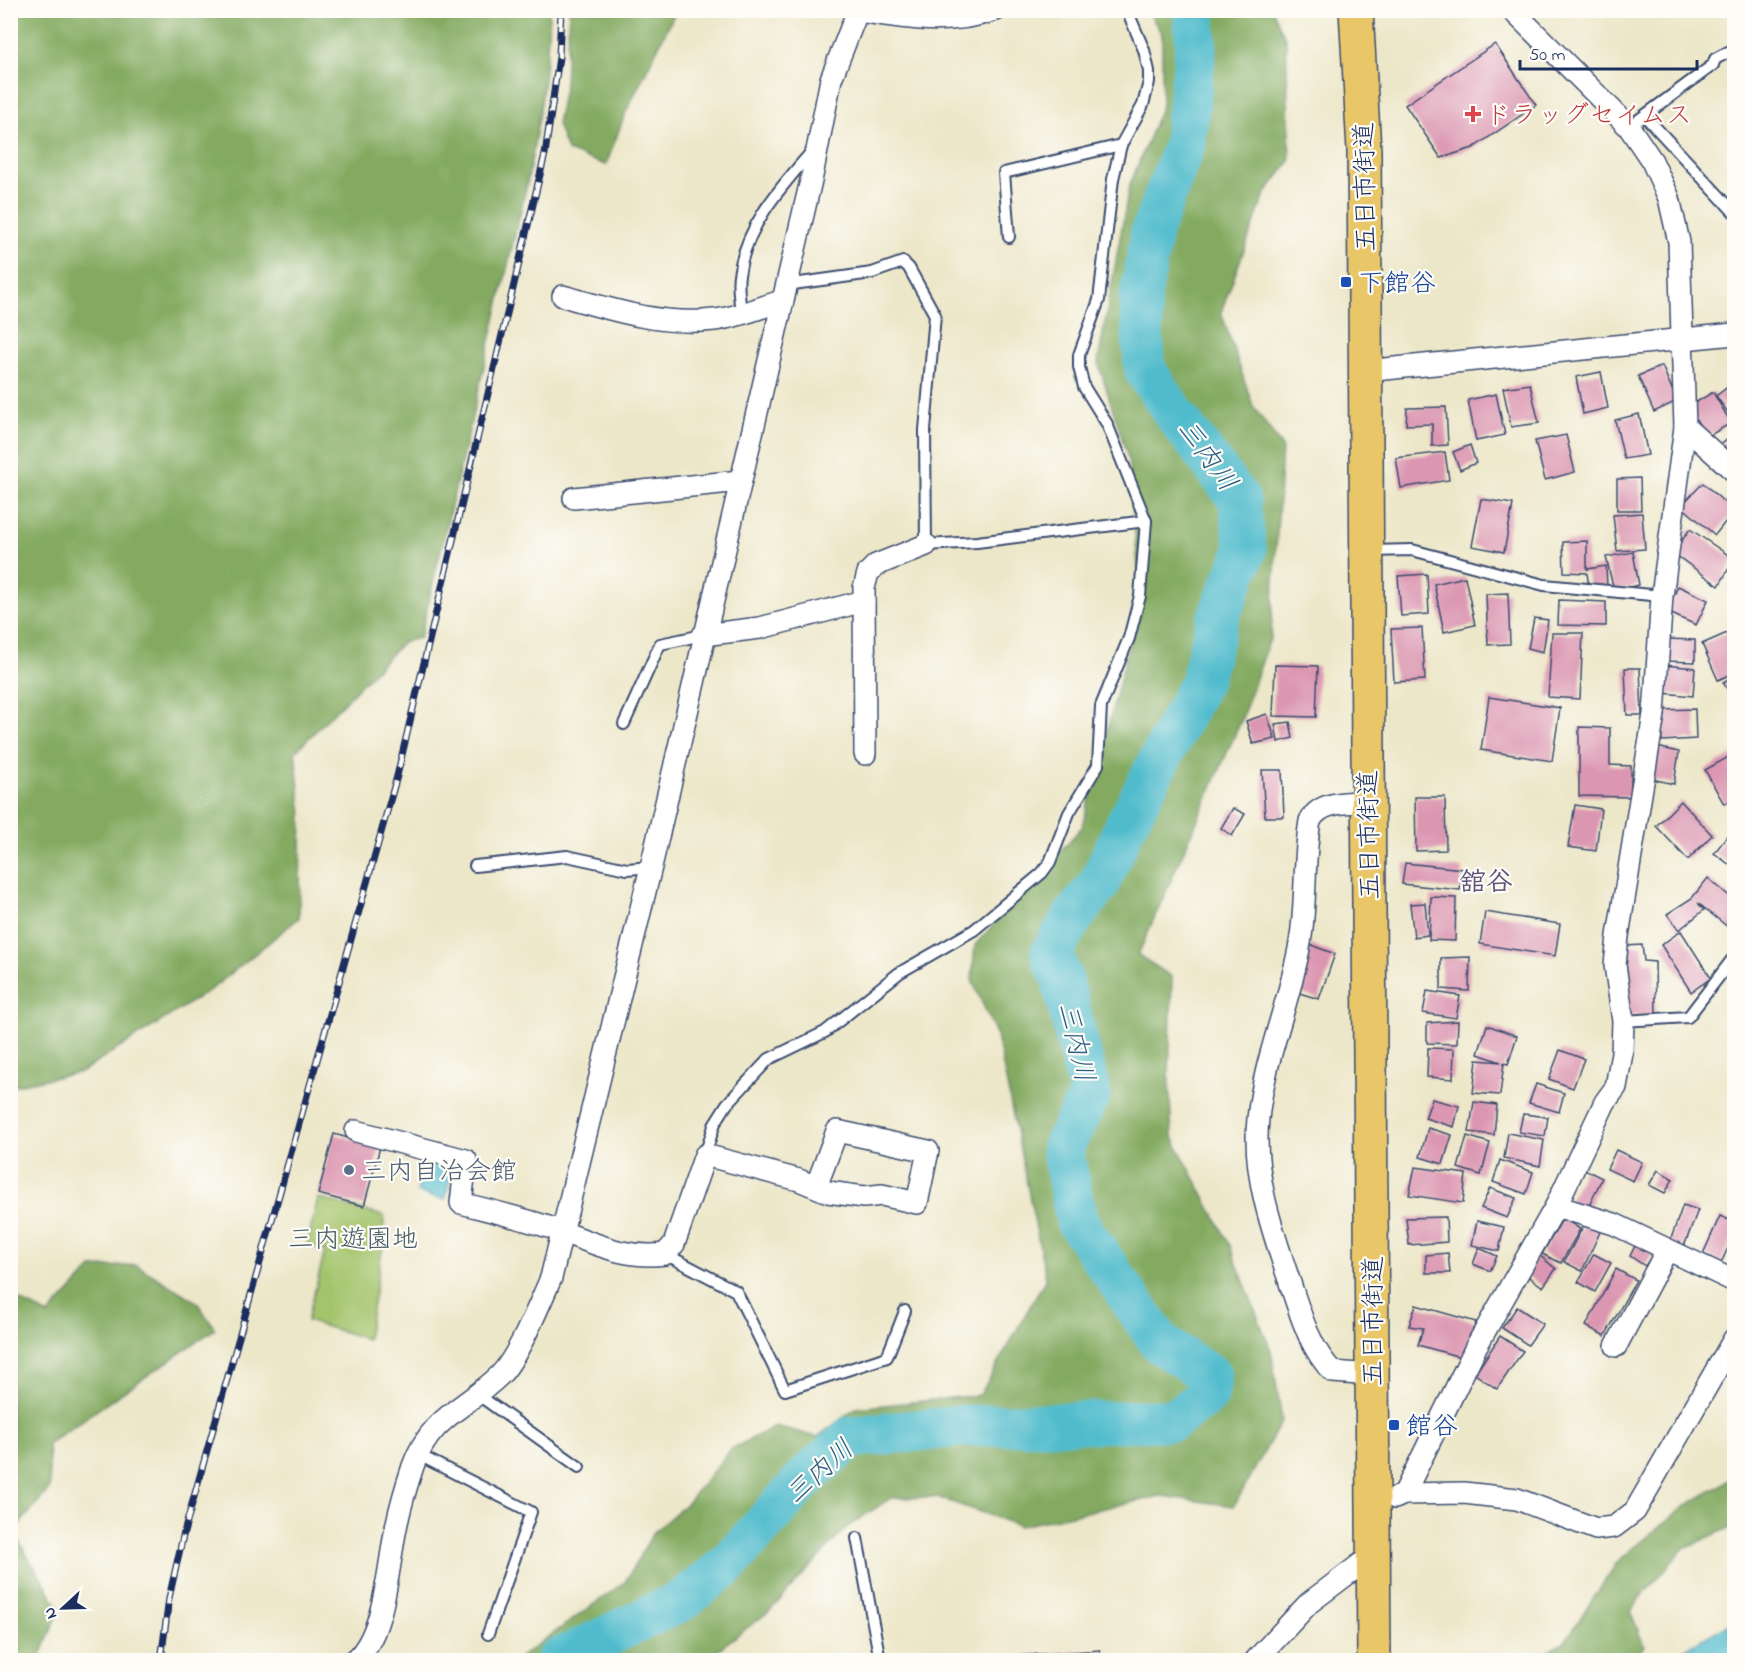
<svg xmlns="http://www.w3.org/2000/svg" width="1745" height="1671" font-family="'Indie Flower','Klee One',sans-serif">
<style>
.green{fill:#a4c46c;stroke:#607a65;stroke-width:1.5}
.forest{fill:#83aa60;stroke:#4f6c5f;stroke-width:1.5}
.water{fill:#50bbcc;stroke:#367595;stroke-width:1.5}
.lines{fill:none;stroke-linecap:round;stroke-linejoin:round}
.river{stroke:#50bbcc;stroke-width:42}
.building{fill:#db96b1}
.lane-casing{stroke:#3a4b6e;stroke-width:14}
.street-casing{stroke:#3a4b6e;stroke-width:24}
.primary-casing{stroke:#3a4b6e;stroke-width:36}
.lane{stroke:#fff;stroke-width:10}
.street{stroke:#fff;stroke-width:21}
.primary{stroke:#e9c769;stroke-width:33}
.rail-casing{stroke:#1b2f5e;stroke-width:7}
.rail{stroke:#fdfcf7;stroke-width:4.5;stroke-dasharray:14;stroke-linecap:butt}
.health-dot{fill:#e0444e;stroke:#fdfcf7;stroke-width:2}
.transit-dot{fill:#1a4fb4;stroke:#fdfcf7;stroke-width:2}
.service-dot{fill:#5c6f8a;stroke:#fdfcf7;stroke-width:2}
.labels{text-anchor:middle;stroke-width:4.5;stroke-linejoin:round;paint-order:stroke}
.health-label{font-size:26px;fill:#be3a42;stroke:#fdfcf7;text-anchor:start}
.street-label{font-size:26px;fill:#1b2f5e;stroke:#fdfcf7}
.transit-label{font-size:26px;fill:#164399;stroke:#fdfcf7;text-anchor:start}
.service-label{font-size:26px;fill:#4e5e75;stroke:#fdfcf7;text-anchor:start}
.park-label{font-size:26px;fill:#445c62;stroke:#fdfcf7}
.water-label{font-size:27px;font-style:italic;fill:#2e6084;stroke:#fdfcf7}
.neighbourhood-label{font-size:27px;font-weight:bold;fill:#5e537b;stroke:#fdfcf7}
</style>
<rect width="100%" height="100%" fill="#fdfcf7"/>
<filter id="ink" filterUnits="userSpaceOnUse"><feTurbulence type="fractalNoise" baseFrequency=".0167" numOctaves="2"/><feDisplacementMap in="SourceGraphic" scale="12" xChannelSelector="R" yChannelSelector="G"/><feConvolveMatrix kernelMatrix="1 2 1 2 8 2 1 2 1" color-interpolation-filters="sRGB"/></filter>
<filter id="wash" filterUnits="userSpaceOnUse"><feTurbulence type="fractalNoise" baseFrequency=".008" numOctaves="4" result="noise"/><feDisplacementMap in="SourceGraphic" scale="24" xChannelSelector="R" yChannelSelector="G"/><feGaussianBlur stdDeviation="1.35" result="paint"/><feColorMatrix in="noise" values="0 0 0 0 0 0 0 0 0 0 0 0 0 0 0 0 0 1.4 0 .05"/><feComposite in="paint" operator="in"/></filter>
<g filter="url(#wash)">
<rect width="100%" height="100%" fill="#ede7c9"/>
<polygon class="green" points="318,1198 384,1216 383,1245 367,1339 307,1321 325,1251 307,1245"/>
<g class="forest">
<path d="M11 10 549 11C548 69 538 126 527 184L420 638 403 642 295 752 302 815 299 918 213 988 82 1072 11 1086Z"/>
<polygon points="569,11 676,11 625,114 606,165 567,151 557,124 565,83"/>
<polygon points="1148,11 1273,11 1286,40 1290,161 1265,194 1221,312 1253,406 1282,447 1271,636 1241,721 1138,955 1172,977 1169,1080 1172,1136 1229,1243 1271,1351 1282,1420 1234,1506 1161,1496 1020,1526 937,1497 891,1498 846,1528 771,1610 704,1660 516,1660 625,1582 653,1533 688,1502 731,1449 776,1426 817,1437 856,1408 980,1395 1046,1278 997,1036 972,980 975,945 1082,827 1141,598 1128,458 1098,362 1129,187 1162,105 1162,34"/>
<polygon points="136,1265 197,1302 215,1329 48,1444 50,1488 13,1532 60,1609 39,1660 11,1660 11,1296 48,1315 92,1268"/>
<polygon points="1734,1477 1734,1526 1684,1548 1630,1610 1644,1646 1634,1660 1529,1660 1564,1643 1618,1561 1685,1506"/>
</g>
<g class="water">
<polygon points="425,1160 453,1167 445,1200 417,1192"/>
<polygon points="1734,1621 1734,1660 1665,1660"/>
</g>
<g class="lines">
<polyline class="river" points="557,1660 683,1600 726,1566 807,1476 851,1437 964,1426 1173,1420 1208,1395 1211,1376 1161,1344 1077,1222 1062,1149 1090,1094 1062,979 1051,953 1074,916 1099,884 1126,824 1201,681 1218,618 1246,550 1239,499 1177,418 1145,370 1140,298 1152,230 1184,145 1196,45 1194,10"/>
</g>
<g id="blocks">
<g class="building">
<polygon points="1495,44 1536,105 1473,148 1441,158 1405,105"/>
<polygon points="1662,366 1677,401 1654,412 1638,376"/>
<polygon points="1601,372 1608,408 1583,414 1576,377"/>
<polygon points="1733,383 1734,385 1734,421 1716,396"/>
<polygon points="1530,384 1539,423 1511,427 1503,388"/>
<polygon points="1713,392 1731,423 1707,437 1688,407"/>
<polygon points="1496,394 1505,435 1476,441 1468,400"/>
<polygon points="1446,407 1448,445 1432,446 1432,424 1406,425 1407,408"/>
<polygon points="1639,414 1648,455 1624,459 1615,420"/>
<polygon points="1734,434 1734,458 1717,448"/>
<polygon points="1566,435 1575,472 1545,480 1535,441"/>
<polygon points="1470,445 1476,463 1460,470 1453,452"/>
<polygon points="1445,452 1449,480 1401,488 1396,458"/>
<polygon points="1640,478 1641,510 1617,510 1617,479"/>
<polygon points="1703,483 1734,511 1715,535 1681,506"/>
<polygon points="1481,499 1513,504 1504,552 1472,546"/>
<polygon points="1642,513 1645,549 1617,551 1613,515"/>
<polygon points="1690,529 1734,559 1719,586 1673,553"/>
<polygon points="1587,541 1587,569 1606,566 1607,587 1589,588 1587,573 1564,572 1563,542"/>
<polygon points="1633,552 1639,585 1614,591 1606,557"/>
<polygon points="1427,574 1429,614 1401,616 1398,576"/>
<polygon points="1465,577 1475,625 1444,632 1434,584"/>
<polygon points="1678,586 1708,600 1696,625 1667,612"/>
<polygon points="1508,593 1510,644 1488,645 1486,594"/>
<polygon points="1559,600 1606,602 1606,626 1558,625"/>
<polygon points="1534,618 1548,620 1543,652 1528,648"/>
<polygon points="1422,628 1425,680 1394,682 1391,629"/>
<polygon points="1552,633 1583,633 1580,699 1548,697"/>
<polygon points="1727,633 1734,649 1734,673 1718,680 1702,644"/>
<polygon points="1665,639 1695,640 1695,662 1665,661"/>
<polygon points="1275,665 1318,666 1316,717 1273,716"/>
<polygon points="1664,665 1695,668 1693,696 1663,693"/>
<polygon points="1625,668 1640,668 1642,715 1627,715"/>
<polygon points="1734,676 1734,701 1723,682"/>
<polygon points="1489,697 1560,708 1552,761 1481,750"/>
<polygon points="1695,709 1696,739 1662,741 1660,710"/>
<polygon points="1267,714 1275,739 1253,744 1246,721"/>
<polygon points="1290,722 1293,738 1278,742 1275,724"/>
<polygon points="1579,727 1610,728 1610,765 1631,766 1631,797 1579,796"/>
<polygon points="1653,746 1679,752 1674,784 1647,778"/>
<polygon points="1732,755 1734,760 1734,799 1724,804 1705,770"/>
<polygon points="1262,770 1282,770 1284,817 1265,817"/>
<polygon points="1415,797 1445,797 1446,850 1416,851"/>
<polygon points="1681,801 1712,835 1688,860 1656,826"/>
<polygon points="1575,805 1601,809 1596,851 1568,847"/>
<polygon points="1233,808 1245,814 1232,836 1221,828"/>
<polygon points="1734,828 1734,868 1714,853"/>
<polygon points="1405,863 1463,869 1460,890 1402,884"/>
<polygon points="1708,878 1734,900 1734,932 1698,903 1704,910 1679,930 1667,914 1692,898"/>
<polygon points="1431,897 1456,898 1455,941 1429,940"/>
<polygon points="1425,903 1428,935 1414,937 1410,904"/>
<polygon points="1485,912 1560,924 1555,956 1480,944"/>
<polygon points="1681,931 1711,978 1691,992 1661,945"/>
<polygon points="1311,945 1335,954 1319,999 1296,992"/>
<polygon points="1642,945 1644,961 1655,962 1656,1015 1627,1016 1626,946"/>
<polygon points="1470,957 1469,991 1441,989 1441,958"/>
<polygon points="1427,991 1460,996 1456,1018 1423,1013"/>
<polygon points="1458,1021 1457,1044 1427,1043 1427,1023"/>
<polygon points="1487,1025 1517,1036 1508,1064 1504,1063 1500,1095 1473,1093 1477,1060 1501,1062 1478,1054"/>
<polygon points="1428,1048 1454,1049 1453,1079 1427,1077"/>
<polygon points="1560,1050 1584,1059 1573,1088 1549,1079"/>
<polygon points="1536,1084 1564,1093 1559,1112 1529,1103"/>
<polygon points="1432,1099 1459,1106 1454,1127 1425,1118"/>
<polygon points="1474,1102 1497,1105 1494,1135 1469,1132"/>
<polygon points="1523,1114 1548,1117 1545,1136 1519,1132"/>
<polygon points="1428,1128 1452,1135 1443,1164 1420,1157"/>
<polygon points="1508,1133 1544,1140 1540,1166 1504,1158"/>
<polygon points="334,1134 380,1147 364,1206 318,1194"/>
<polygon points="1467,1136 1490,1143 1481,1175 1458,1168"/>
<polygon points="1616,1150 1642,1162 1633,1181 1607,1169"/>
<polygon points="1500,1160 1533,1172 1526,1194 1493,1182"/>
<polygon points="1415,1167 1466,1174 1463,1203 1409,1195"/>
<polygon points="1584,1169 1602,1178 1587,1210 1569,1202"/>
<polygon points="1658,1170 1673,1179 1665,1193 1649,1185"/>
<polygon points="1490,1188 1516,1198 1507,1218 1481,1208"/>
<polygon points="1683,1205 1698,1210 1683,1249 1669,1244"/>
<polygon points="1720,1216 1734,1222 1734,1235 1721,1263 1703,1254"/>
<polygon points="1446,1217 1447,1242 1409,1245 1406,1218"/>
<polygon points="1563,1218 1580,1229 1561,1263 1542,1254"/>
<polygon points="1477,1221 1504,1227 1499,1251 1472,1245"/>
<polygon points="1584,1225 1600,1232 1582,1271 1564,1262"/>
<polygon points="1636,1244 1653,1254 1645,1266 1630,1256"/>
<polygon points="1479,1248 1497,1256 1490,1271 1473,1264"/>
<polygon points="1448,1253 1450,1273 1426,1273 1426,1255"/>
<polygon points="1594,1254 1611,1263 1595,1292 1578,1282"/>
<polygon points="1539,1255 1556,1269 1543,1287 1525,1274"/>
<polygon points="1616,1269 1636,1280 1605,1336 1586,1326"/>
<polygon points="1416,1305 1476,1322 1464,1358 1418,1345 1423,1328 1409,1326"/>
<polygon points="1517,1307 1543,1324 1528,1345 1502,1328"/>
<polygon points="1500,1336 1523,1351 1497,1389 1475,1374"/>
<polygon points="1100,1650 1101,1660 1015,1660 1015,1656"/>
</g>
</g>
</g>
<g filter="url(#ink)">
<use href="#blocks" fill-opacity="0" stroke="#3a4b6e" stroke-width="1.5"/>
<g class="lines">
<g class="lane-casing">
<g id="lane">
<polyline points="1645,116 1734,212"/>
<polyline points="1629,127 1713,65 1715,59 1734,49"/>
<polyline points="1009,237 1004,173 1121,145"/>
<polyline points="786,285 872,273 903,262 909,268 935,315 925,430 926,545 977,542 1146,521"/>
<path d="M741 313C740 301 737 287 739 275 746 224 782 186 814 149"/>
<polyline points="1370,551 1412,550 1544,585 1662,596"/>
<polyline points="624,724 660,644 703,635"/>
<polyline points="475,866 567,856 627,869 651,867"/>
<polyline points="1623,1021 1688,1017 1734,957"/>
<polyline points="705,1155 715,1123 727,1104 769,1059 825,1032 899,973 974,930 1042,873 1050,862 1069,813 1098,765 1101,706 1129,638 1140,596 1146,521 1107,424 1084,387 1079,367 1079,355 1099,300 1113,179 1121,145 1143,105 1149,82 1149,71 1144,50 1127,10"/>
<polyline points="665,1254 736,1291 785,1390 887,1357 905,1311"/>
<polyline points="477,1394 579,1467"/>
<polyline points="419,1455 531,1512 488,1634"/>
<polyline points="857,1538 880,1660"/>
</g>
</g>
<g class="street-casing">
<g id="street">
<path d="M858 11C908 19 947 26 996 10"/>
<path d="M563 296C613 310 662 326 714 320 736 318 760 307 782 301"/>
<polyline points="1365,371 1734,334"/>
<polyline points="1685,427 1734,471"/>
<polyline points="574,498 740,481"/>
<polyline points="703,635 760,628 864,601"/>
<polyline points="865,754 864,588 868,573 876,565 926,545"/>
<path d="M1368 802C1349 803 1320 800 1310 821 1303 861 1307 902 1300 943 1290 1002 1264 1059 1258 1119 1252 1174 1273 1232 1290 1283 1300 1313 1310 1349 1333 1372L1372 1375"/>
<path d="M356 1131 466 1160 461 1203C495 1212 530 1220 563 1232 598 1245 627 1259 665 1254L674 1244 705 1155 799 1180 828 1192 864 1197 882 1195 917 1203 928 1151 837 1131 816 1187"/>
<polyline points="1556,1206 1614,1224 1734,1281"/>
<polyline points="1616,1346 1667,1250"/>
<polyline points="1404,1494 1477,1345 1556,1206 1605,1102 1616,1087 1622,1053 1623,1021 1615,965 1618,936 1654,714 1662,596 1685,427 1679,242 1669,198 1652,161 1629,127 1512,10"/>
<polyline points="1395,1498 1404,1494 1464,1493 1517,1499 1596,1529 1614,1527 1635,1511 1734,1339"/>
<path d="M355 1660C386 1634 388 1562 397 1523 401 1504 407 1484 413 1466 431 1416 465 1409 500 1375 518 1357 540 1303 551 1278L651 867 812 176 831 79 858 10"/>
<polyline points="1256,1660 1309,1603 1374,1554"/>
</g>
</g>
<g class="primary-casing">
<polyline id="primary" points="1356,10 1364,150 1374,1660"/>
</g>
<use href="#lane" class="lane"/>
<use href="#street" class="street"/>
<use href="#primary" class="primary"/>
<g class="rail-casing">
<polyline id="rail" points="161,1660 169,1598 183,1536 397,776 545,154 559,57 561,10"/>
</g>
<use href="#rail" class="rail"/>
</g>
</g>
<path class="health-dot" d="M1470 105h6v6h6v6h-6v6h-6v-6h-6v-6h6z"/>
<g class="transit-dot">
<rect x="1340" y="276" width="12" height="12" rx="3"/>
<rect x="1388" y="1419" width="12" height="12" rx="3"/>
</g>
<circle class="service-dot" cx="349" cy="1170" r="6"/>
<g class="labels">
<g class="health-label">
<text x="1485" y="123">ドラッグセイムス</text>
</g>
<g class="street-label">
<text transform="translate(1364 187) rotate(-91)" y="9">五日市街道</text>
<text transform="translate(1368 835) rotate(-91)" y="9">五日市街道</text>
<text transform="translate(1372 1321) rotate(-90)" y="9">五日市街道</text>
</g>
<g class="transit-label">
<text x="1358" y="291">下館谷</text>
<text x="1406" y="1434">館谷</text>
</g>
<g class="service-label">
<text x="361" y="1179">三内自治会館</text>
</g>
<g class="park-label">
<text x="353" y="1247">三内遊園地</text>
</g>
<g class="water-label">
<text transform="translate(1208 455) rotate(54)" y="9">三内川</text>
<text transform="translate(1077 1042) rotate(77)" y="9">三内川</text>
<text transform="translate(819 1471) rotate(-42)" y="9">三内川</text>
</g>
<g class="neighbourhood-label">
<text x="1486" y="890">舘谷</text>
</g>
</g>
<rect width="1745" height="1671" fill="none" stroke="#fdfcf7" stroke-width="36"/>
<g transform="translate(63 1608) rotate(248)" stroke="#fdfcf7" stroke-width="4.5" paint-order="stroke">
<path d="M0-4.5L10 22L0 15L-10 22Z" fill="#1b2f5e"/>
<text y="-9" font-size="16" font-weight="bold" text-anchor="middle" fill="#1b2f5e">N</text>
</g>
<path d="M1520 60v9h177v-9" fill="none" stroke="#1b2f5e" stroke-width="3"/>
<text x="1529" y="60" font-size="18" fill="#1b2f5e" stroke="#fdfcf7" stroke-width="4.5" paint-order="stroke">50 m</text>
</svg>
